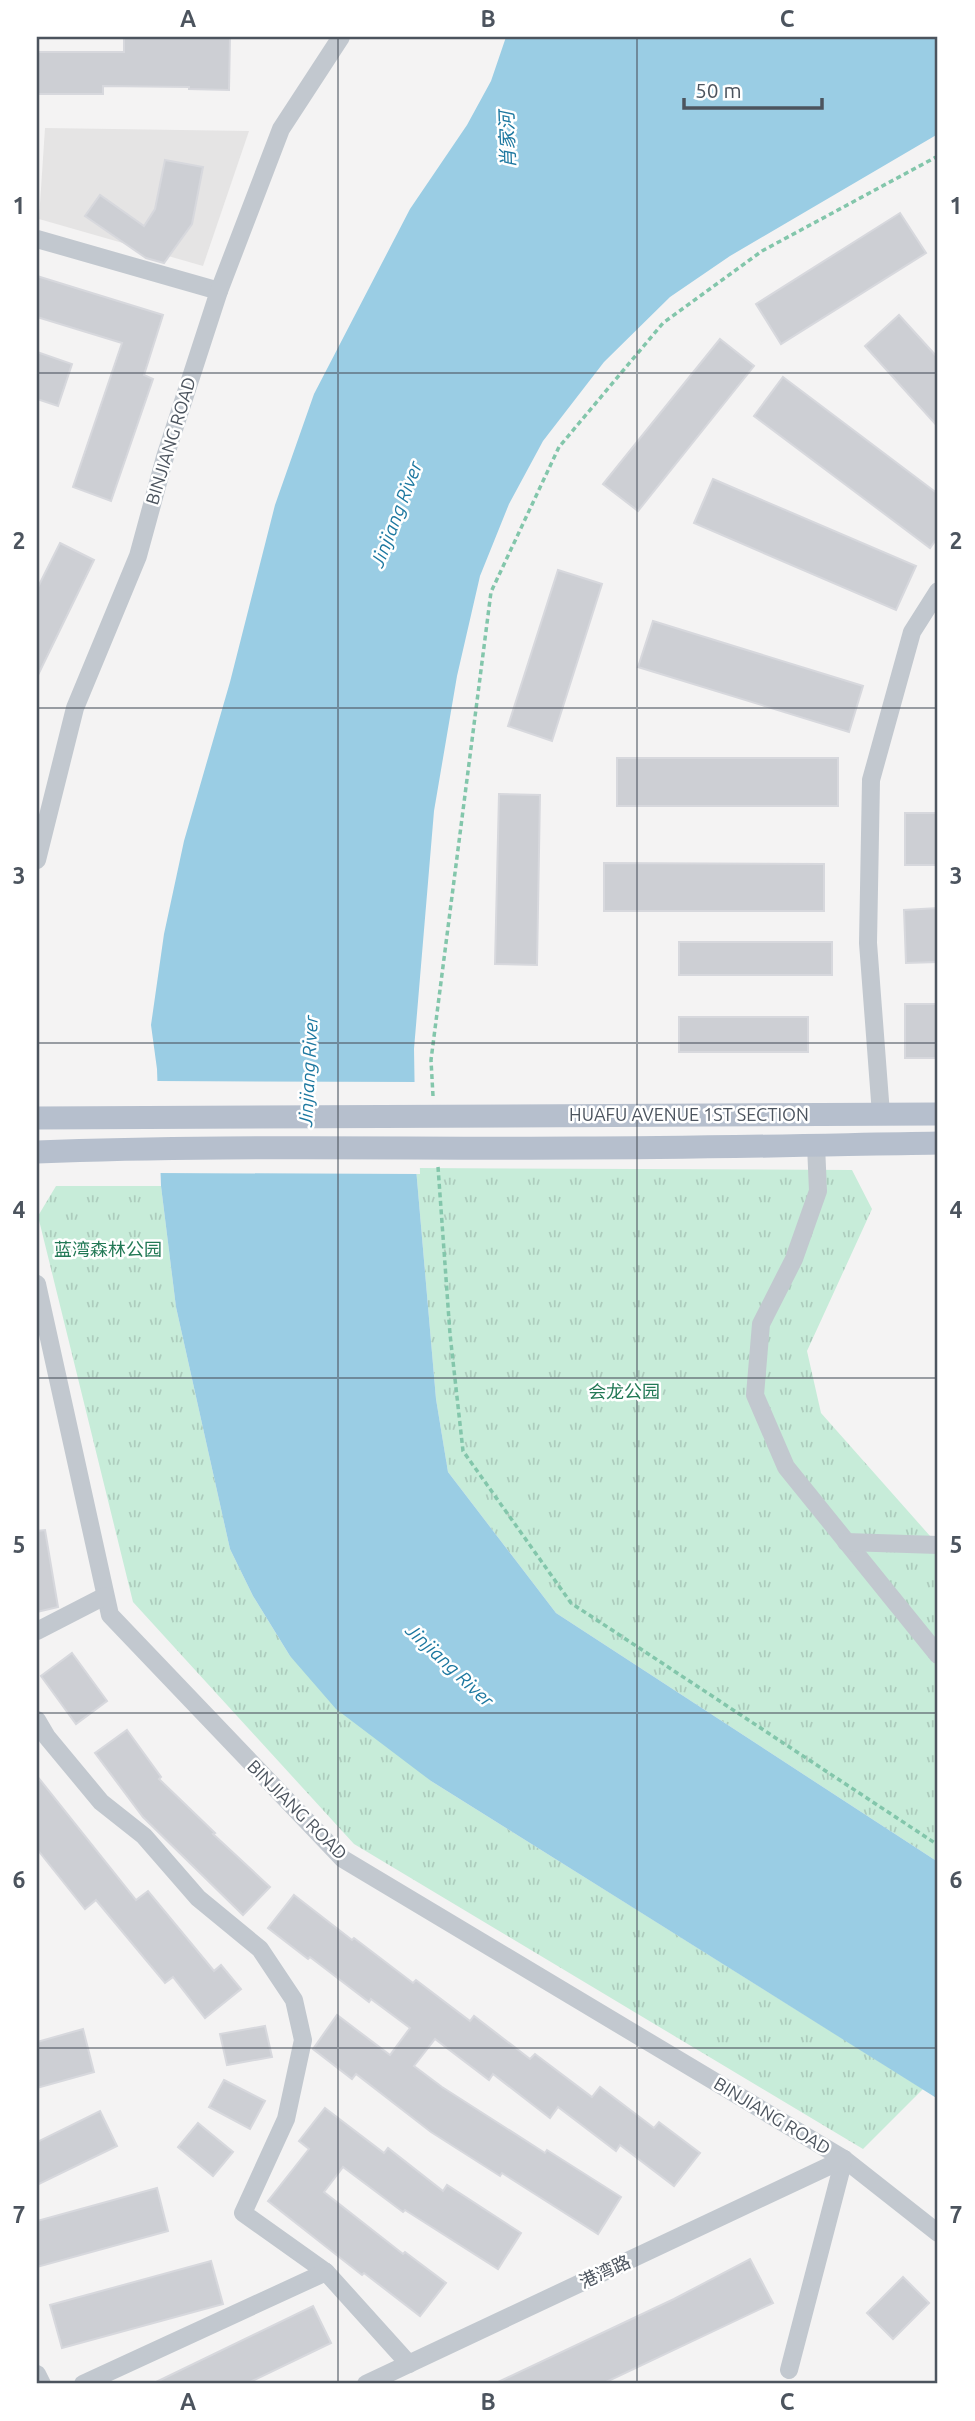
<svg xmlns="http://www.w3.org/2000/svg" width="975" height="2421" font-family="Ubuntu,'Noto Sans SC',sans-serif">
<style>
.education{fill:#e5e4e4}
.park{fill:url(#park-tufts)}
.water{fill:#9acde4}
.pier{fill:#f4f3f3}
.building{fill:#cdcfd4;stroke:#d7d8dd;stroke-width:2}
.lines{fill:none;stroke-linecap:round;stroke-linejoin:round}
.path{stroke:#83c6ab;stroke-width:3.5;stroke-dasharray:5 3.5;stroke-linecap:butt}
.minor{stroke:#c2c8cf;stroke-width:18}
.major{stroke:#b6bfcd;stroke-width:23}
.grid{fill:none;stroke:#4c545e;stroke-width:2;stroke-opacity:0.55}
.labels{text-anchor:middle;stroke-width:5;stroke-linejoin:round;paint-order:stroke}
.street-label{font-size:18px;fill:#4c545e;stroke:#fff}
.park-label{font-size:18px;fill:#237956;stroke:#fff}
.water-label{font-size:19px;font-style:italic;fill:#1d78a0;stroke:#fff}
.neatline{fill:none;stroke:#4c545e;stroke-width:2.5}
.grid-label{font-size:23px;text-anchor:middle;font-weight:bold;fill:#4c545e}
</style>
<defs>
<pattern id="park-tufts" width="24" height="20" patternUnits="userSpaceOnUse" patternTransform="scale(1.75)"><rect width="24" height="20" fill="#c7ecd9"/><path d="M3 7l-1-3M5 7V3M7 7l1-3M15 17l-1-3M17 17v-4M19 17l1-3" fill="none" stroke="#adccbd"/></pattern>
</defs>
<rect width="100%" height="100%" fill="#f4f3f3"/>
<polygon class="education" points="45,128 249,131 203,266 39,219"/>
<g class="park">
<polygon points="416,1168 852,1170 872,1209 807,1351 821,1413 938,1545 938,1862 556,1613 448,1472 436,1399"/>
<polygon points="56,1186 161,1186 176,1307 230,1549 253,1596 290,1656 431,1781 923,2089 863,2149 354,1844 133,1602 38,1216"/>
</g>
<polygon class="water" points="506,37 938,37 938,134 730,256 670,297 604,362 543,441 509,504 480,576 457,676 434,811 414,1049 416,1168 436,1399 448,1472 556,1613 938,1862 938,2099 431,1781 336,1709 290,1656 253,1596 230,1549 176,1307 161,1186 157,1069 151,1025 164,934 184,841 230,682 275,505 314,394 410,209 467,125 491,81"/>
<polygon class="pier" points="154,1081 418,1082 420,1174 157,1173"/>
<g class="building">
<polygon points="124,37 230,37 229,90 189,89 189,87 103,86 103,94 37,94 37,52 124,52"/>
<polygon points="165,160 203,167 192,224 164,263 146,258 85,216 100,195 144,226 155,209"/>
<polygon points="900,213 926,253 781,344 756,304"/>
<polygon points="37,276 163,315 144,375 153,379 111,501 73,487 122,343 37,317"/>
<polygon points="899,315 938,358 938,427 865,346"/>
<polygon points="720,339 754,366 638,511 603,484"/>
<polygon points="37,352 72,364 58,406 37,399"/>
<polygon points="783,377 938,494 938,537 930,548 754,416"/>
<polygon points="713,479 916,566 896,610 694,523"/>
<polygon points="60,543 94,560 37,677 37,589"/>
<polygon points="558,570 602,584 552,741 508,726"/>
<polygon points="653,621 863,686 849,732 638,667"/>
<rect x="617" y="758" width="221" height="48"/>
<polygon points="499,794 540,795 537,965 495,964"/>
<rect x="905" y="813" width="33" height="52"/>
<polygon points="604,863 824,864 824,911 604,911"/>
<polygon points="938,908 938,962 906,963 904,910"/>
<rect x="679" y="942" width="153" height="33"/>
<rect x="905" y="1004" width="33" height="54"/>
<rect x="679" y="1017" width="129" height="35"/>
<polygon points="45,1530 58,1607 37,1612 37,1531"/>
<polygon points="72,1653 107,1701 76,1724 41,1676"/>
<polygon points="127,1730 161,1777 159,1779 215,1833 213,1834 270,1887 243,1915 143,1817 95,1753"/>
<polygon points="37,1776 136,1900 148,1891 214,1971 221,1965 241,1989 205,2018 173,1977 165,1983 96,1900 85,1909 37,1849"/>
<polygon points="294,1895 352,1940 354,1938 413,1983 416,1980 470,2021 474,2016 530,2059 535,2054 592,2097 600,2087 654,2128 659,2122 700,2153 674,2186 620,2145 616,2151 558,2107 550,2118 493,2074 489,2080 435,2039 414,2066 442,2087 545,2153 547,2150 621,2197 598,2234 502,2173 500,2176 431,2132 356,2074 352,2079 313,2049 337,2015 390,2055 410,2028 371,1999 369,2002 310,1957 308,1959 268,1928"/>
<polygon points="265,2026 272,2057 227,2065 220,2034"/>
<polygon points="83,2029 94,2072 37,2088 37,2042"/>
<polygon points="224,2080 265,2101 250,2129 209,2107"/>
<polygon points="325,2108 384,2153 388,2148 443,2191 447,2185 521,2233 498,2269 405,2210 403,2212 343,2167 324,2192 403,2254 405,2252 446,2283 420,2316 364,2273 362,2275 268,2201 309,2149 299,2141"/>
<polygon points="100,2111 117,2146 37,2185 37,2142"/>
<polygon points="198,2123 233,2152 213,2176 178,2147"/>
<polygon points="157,2188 168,2231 37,2267 37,2221"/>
<polygon points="750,2259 773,2303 602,2384 494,2384 674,2299"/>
<polygon points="211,2261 223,2304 62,2348 50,2305"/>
<polygon points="903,2277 929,2303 893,2339 867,2313"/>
<polygon points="313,2306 331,2343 246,2384 152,2384"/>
</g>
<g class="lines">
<g class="path">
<polyline points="433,1096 431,1060 491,592 559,447 663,323 762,251 938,156"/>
<polyline points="438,1167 450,1334 463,1451 571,1603 938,1845"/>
</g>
<g class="minor">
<polyline points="37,239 219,291"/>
<polyline points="37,860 75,708 138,556 165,457 219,291 281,129 341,37"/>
<polyline points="881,1114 868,943 871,780 912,632 938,591"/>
<polyline points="816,1145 818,1191 794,1259 761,1324 755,1395 786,1467 938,1655"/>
<polyline points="37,1284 110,1615 343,1859 844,2159 938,2233"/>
<polyline points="846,1542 938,1545"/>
<polyline points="37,1631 105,1596"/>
<polyline points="37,1720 47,1737 101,1802 144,1836 198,1898 260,1949 294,2000 303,2040 286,2119 243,2213 326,2272"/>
<polyline points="789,2370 844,2159"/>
<polyline points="37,2374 42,2384"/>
<polyline points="83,2384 326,2272 409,2364"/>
<polyline points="366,2384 844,2159"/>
</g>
<g class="major">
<polyline points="37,1118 938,1114"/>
<path d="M37 1152C217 1145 397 1149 578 1148 698 1148 818 1145 938 1143"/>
</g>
</g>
<path class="grid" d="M338 37V2384M637 37V2384M37 373H938M37 708H938M37 1043H938M37 1378H938M37 1713H938M37 2048H938"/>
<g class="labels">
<g class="street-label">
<text transform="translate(171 441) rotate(-73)" y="6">BINJIANG ROAD</text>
<text x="689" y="1121">HUAFU AVENUE 1ST SECTION</text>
<text transform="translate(297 1810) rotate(45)" y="6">BINJIANG ROAD</text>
<text transform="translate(772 2116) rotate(31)" y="6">BINJIANG ROAD</text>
<text transform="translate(605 2272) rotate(-25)" y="6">港湾路</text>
</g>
<g class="park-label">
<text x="108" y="1256">蓝湾森林公园</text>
<text x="624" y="1398">会龙公园</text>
</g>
<g class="water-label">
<text transform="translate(507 140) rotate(-92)" y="7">肖家河</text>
<text transform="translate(396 514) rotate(-69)" y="7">Jinjiang River</text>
<text transform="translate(308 1071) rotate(-87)" y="7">Jinjiang River</text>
<text transform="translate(450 1665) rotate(43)" y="7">Jinjiang River</text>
</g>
</g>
<rect width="975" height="2421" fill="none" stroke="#ffffff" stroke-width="77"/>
<path d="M684 98v10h138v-10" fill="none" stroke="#4c545e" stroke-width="3.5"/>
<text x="695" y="98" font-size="21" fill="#4c545e" stroke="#ffffff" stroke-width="5" paint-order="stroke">50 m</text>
<rect x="38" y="38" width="898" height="2344" class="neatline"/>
<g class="grid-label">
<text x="188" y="27">A</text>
<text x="488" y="27">B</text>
<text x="787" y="27">C</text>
<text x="19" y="214">1</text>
<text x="956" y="214">1</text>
<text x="19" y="549">2</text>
<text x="956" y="549">2</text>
<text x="19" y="884">3</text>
<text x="956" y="884">3</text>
<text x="19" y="1218">4</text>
<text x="956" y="1218">4</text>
<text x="19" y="1553">5</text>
<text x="956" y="1553">5</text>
<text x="19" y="1888">6</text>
<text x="956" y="1888">6</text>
<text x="19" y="2223">7</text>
<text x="956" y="2223">7</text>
<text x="188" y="2410">A</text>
<text x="488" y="2410">B</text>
<text x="787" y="2410">C</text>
</g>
</svg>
